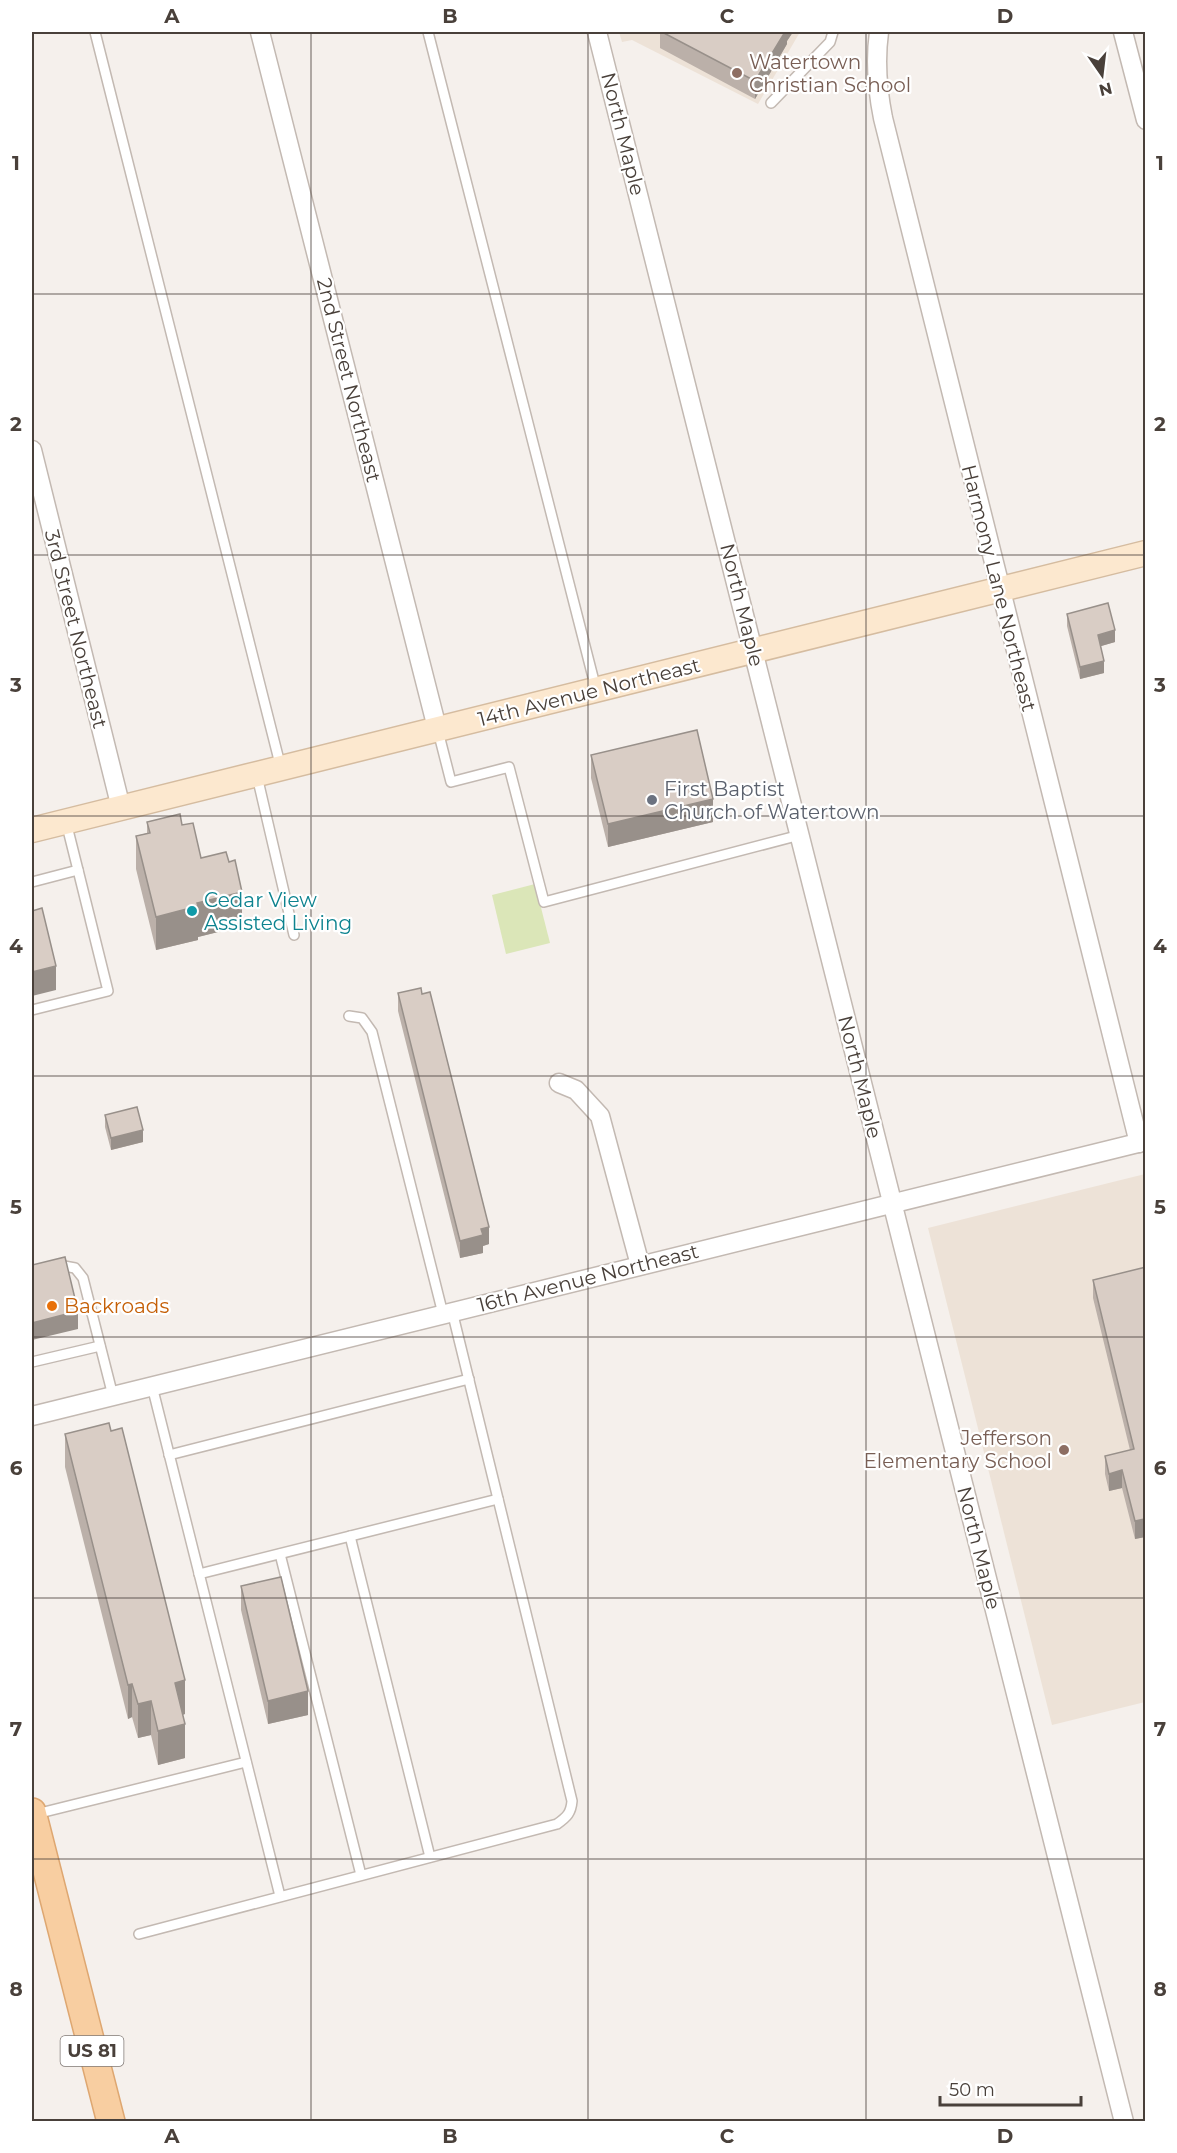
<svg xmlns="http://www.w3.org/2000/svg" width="1177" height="2153" font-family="Montserrat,sans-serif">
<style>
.education{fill:#ede2d7}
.green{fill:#dbe6b8}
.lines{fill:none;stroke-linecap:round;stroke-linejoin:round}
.service-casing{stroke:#c3b9b2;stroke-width:12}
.minor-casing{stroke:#c3b9b2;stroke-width:21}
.secondary-casing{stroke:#d5bca0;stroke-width:27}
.primary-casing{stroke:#dea771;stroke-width:30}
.service{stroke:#fff;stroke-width:9}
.minor{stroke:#fff;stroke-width:18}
.secondary{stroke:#fce8cf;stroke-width:24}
.primary{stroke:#f8cea1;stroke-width:27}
.wall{fill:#bbb0a9}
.shaded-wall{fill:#98908a}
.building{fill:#d9cdc5;stroke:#98908a;stroke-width:1.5}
.grid{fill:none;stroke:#49403a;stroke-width:1.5;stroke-opacity:0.55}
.education-dot{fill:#8d6e63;stroke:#fff;stroke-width:2}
.worship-dot{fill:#6b7280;stroke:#fff;stroke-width:2}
.culture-dot{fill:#0f9aa8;stroke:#fff;stroke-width:2}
.food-dot{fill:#e8710a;stroke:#fff;stroke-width:2}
.labels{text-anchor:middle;stroke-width:4.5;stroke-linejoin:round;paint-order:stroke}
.shield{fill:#fff;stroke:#807975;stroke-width:1.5}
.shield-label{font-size:18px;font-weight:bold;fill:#49403a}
.education-label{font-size:20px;fill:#785e54;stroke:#fff;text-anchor:start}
.street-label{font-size:20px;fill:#49403a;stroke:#fff}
.worship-label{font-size:20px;fill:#5b616d;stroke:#fff;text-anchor:start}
.culture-label{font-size:20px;fill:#0d838f;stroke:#fff;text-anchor:start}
.food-label{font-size:20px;fill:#c56008;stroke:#fff;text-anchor:start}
.neatline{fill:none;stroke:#49403a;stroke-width:2}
.grid-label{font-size:20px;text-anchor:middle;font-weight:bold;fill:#49403a}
</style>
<rect width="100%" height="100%" fill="#f5f0ec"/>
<g class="education">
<polygon points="619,32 800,32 758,104 632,40 622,42"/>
<polygon points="1145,1174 1145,1702 1052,1725 928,1228"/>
</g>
<polygon class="green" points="535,884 550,943 506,954 492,895"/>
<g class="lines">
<g class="service-casing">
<g id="service">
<polyline points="95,32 281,768"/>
<polyline points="428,32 596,689"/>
<polyline points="771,103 830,42 833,32"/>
<polyline points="438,731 451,782 509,767 544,902 800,835"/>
<polyline points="257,776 294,935"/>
<polyline points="32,882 78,870 66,822"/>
<polyline points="32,1010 108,991 78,870"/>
<polyline points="349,1016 362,1018 372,1032 443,1314"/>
<polyline points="56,1268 64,1266 75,1268 83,1278 113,1396"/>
<polyline points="32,1362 100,1346"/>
<polyline points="152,1386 280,1896"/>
<polyline points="169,1455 469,1379"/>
<polyline points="350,1536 430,1857"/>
<polyline points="280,1554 361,1875"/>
<polyline points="199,1574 498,1499"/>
<polyline points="36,1814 246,1762"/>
<path d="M139 1934 557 1824C567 1817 571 1813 572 1801L452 1311"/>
</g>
</g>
<g class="minor-casing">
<g id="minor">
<polyline points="260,32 437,728"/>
<polyline points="597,32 1124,2122"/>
<path d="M879 32C875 61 877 88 883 118L1139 1143"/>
<polyline points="1123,32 1146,120"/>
<polyline points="32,450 121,808"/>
<polyline points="559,1083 576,1090 600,1116 640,1265"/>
<polyline points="32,1416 1146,1141"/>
</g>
</g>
<g class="secondary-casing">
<polyline id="secondary" points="32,830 1146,553"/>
</g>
<g class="primary-casing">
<polyline id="primary" points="32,1812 111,2122"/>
</g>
<use href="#service" class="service"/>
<use href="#minor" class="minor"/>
<use href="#secondary" class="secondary"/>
<use href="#primary" class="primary"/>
</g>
<g class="wall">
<polygon points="660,32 793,32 787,41 787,44 755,99 660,48"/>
<polygon points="1067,614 1115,642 1101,646 1104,673 1080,679 1067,626"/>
<polygon points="591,755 713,822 608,847 591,778"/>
<polygon points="147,822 182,825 242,926 198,937 198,940 156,950 136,869 136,836 147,833"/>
<polygon points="398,993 489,1244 483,1246 483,1253 460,1258 398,1011"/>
<polygon points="105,1115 143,1142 111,1150 105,1127"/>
<polygon points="1146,1267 1146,1540 1145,1537 1135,1539 1122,1488 1109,1491 1105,1474 1105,1456 1130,1450 1093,1298 1093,1280"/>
<polygon points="65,1434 185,1714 183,1715 185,1758 158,1765 151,1735 138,1738 132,1717 128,1719 65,1467"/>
<polygon points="241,1586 308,1715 268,1724 241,1610"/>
</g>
<g class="shaded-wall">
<polygon points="785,32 793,32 787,41 787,44 755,99 755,81"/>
<polygon points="1115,630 1115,642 1098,647 1098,635"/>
<polygon points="1104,661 1104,673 1080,679 1080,667"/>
<polygon points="713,799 713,822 608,847 608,824"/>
<polygon points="242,892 242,926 198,937 198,940 156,950 156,917 197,903"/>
<polygon points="56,966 56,990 32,996 32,972"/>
<polygon points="143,1130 143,1142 111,1150 111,1138"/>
<polygon points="489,1227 489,1244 483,1246 483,1253 460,1258 460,1241 481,1229"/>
<polygon points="78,1311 78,1329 32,1340 32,1323"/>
<polygon points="1122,1470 1122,1488 1109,1491 1109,1474"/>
<polygon points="1145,1519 1145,1537 1135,1539 1135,1521"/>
<polygon points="185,1680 185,1714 175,1716 175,1683"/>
<polygon points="132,1684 132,1717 128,1719 128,1685"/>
<polygon points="308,1691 308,1715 268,1724 268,1701"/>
<polygon points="151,1701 151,1735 138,1738 138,1704"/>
<polygon points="185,1724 185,1758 158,1765 158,1731"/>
</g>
<g class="building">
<polygon points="662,32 785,32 755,81"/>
<polygon points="1108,603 1115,630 1098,635 1104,661 1080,667 1067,614"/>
<polygon points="697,730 713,799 608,824 591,755"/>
<polygon points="180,814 182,825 193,823 201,858 226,852 229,862 235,860 242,892 197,903 198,906 156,917 136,836 150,833 147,822"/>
<polygon points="42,908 56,966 32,972 32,911"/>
<polygon points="421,988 422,994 430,992 489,1227 481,1229 483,1235 460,1241 398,993"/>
<polygon points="137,1107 143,1130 111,1138 105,1115"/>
<polygon points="65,1257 78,1311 32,1323 32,1265"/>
<polygon points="1146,1267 1146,1523 1145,1519 1135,1521 1122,1470 1109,1474 1105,1456 1134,1449 1093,1280"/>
<polygon points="109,1423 111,1431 122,1428 185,1680 175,1683 185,1724 158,1731 151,1701 138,1704 132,1684 128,1685 65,1434"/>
<polygon points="281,1577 308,1691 268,1701 241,1586"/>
</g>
<path class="grid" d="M311 32V2122M588 32V2122M866 32V2122M32 294H1146M32 555H1146M32 816H1146M32 1076H1146M32 1337H1146M32 1598H1146M32 1859H1146"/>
<g class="education-dot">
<circle cx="737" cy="73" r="6"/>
<circle cx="1064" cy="1450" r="6"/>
</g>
<circle class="worship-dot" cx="652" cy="800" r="6"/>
<circle class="culture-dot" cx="192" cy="911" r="6"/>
<circle class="food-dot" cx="52" cy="1306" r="6"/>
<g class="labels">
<rect class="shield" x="60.5" y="2036" width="63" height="30" rx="4.5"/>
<g class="shield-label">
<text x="92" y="2057">US 81</text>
</g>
<g class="education-label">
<text x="749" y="69">Watertown<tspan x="749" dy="23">Christian School</tspan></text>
<text x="1052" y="1445" text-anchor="end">Jefferson<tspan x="1052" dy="23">Elementary School</tspan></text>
</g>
<g class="street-label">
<text transform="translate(623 134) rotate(76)" y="7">North Maple</text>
<text transform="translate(349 380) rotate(76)" y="7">2nd Street Northeast</text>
<text transform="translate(999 588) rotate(76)" y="7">Harmony Lane Northeast</text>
<text transform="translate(742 605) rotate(76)" y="7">North Maple</text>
<text transform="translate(76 629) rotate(76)" y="7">3rd Street Northeast</text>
<text transform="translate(589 692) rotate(-14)" y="7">14th Avenue Northeast</text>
<text transform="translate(860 1077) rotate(76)" y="7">North Maple</text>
<text transform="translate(588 1278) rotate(-14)" y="7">16th Avenue Northeast</text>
<text transform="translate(979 1548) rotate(76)" y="7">North Maple</text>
</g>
<g class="worship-label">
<text x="664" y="796">First Baptist<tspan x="664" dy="23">Church of Watertown</tspan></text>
</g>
<g class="culture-label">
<text x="204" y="907">Cedar View<tspan x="204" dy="23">Assisted Living</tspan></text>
</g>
<g class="food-label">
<text x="64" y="1313">Backroads</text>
</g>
</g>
<rect width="1177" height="2153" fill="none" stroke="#ffffff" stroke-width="66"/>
<g transform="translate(1102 75) rotate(166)" stroke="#ffffff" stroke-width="4.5" paint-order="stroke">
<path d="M0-4.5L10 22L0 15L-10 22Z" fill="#49403a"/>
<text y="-9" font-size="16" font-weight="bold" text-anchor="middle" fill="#49403a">N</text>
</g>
<path d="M940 2096v9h141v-9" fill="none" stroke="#49403a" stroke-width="3"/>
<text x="949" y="2096" font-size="18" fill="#49403a" stroke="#ffffff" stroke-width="4.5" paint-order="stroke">50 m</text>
<rect x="33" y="33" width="1111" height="2087" class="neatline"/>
<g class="grid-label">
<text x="172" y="23">A</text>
<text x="450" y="23">B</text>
<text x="727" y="23">C</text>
<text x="1005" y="23">D</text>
<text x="16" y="170">1</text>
<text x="1160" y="170">1</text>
<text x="16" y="431">2</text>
<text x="1160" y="431">2</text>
<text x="16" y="692">3</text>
<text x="1160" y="692">3</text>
<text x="16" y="953">4</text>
<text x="1160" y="953">4</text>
<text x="16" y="1214">5</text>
<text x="1160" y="1214">5</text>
<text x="16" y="1475">6</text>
<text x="1160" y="1475">6</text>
<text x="16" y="1736">7</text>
<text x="1160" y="1736">7</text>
<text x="16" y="1996">8</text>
<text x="1160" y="1996">8</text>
<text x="172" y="2143">A</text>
<text x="450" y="2143">B</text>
<text x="727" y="2143">C</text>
<text x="1005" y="2143">D</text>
</g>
</svg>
